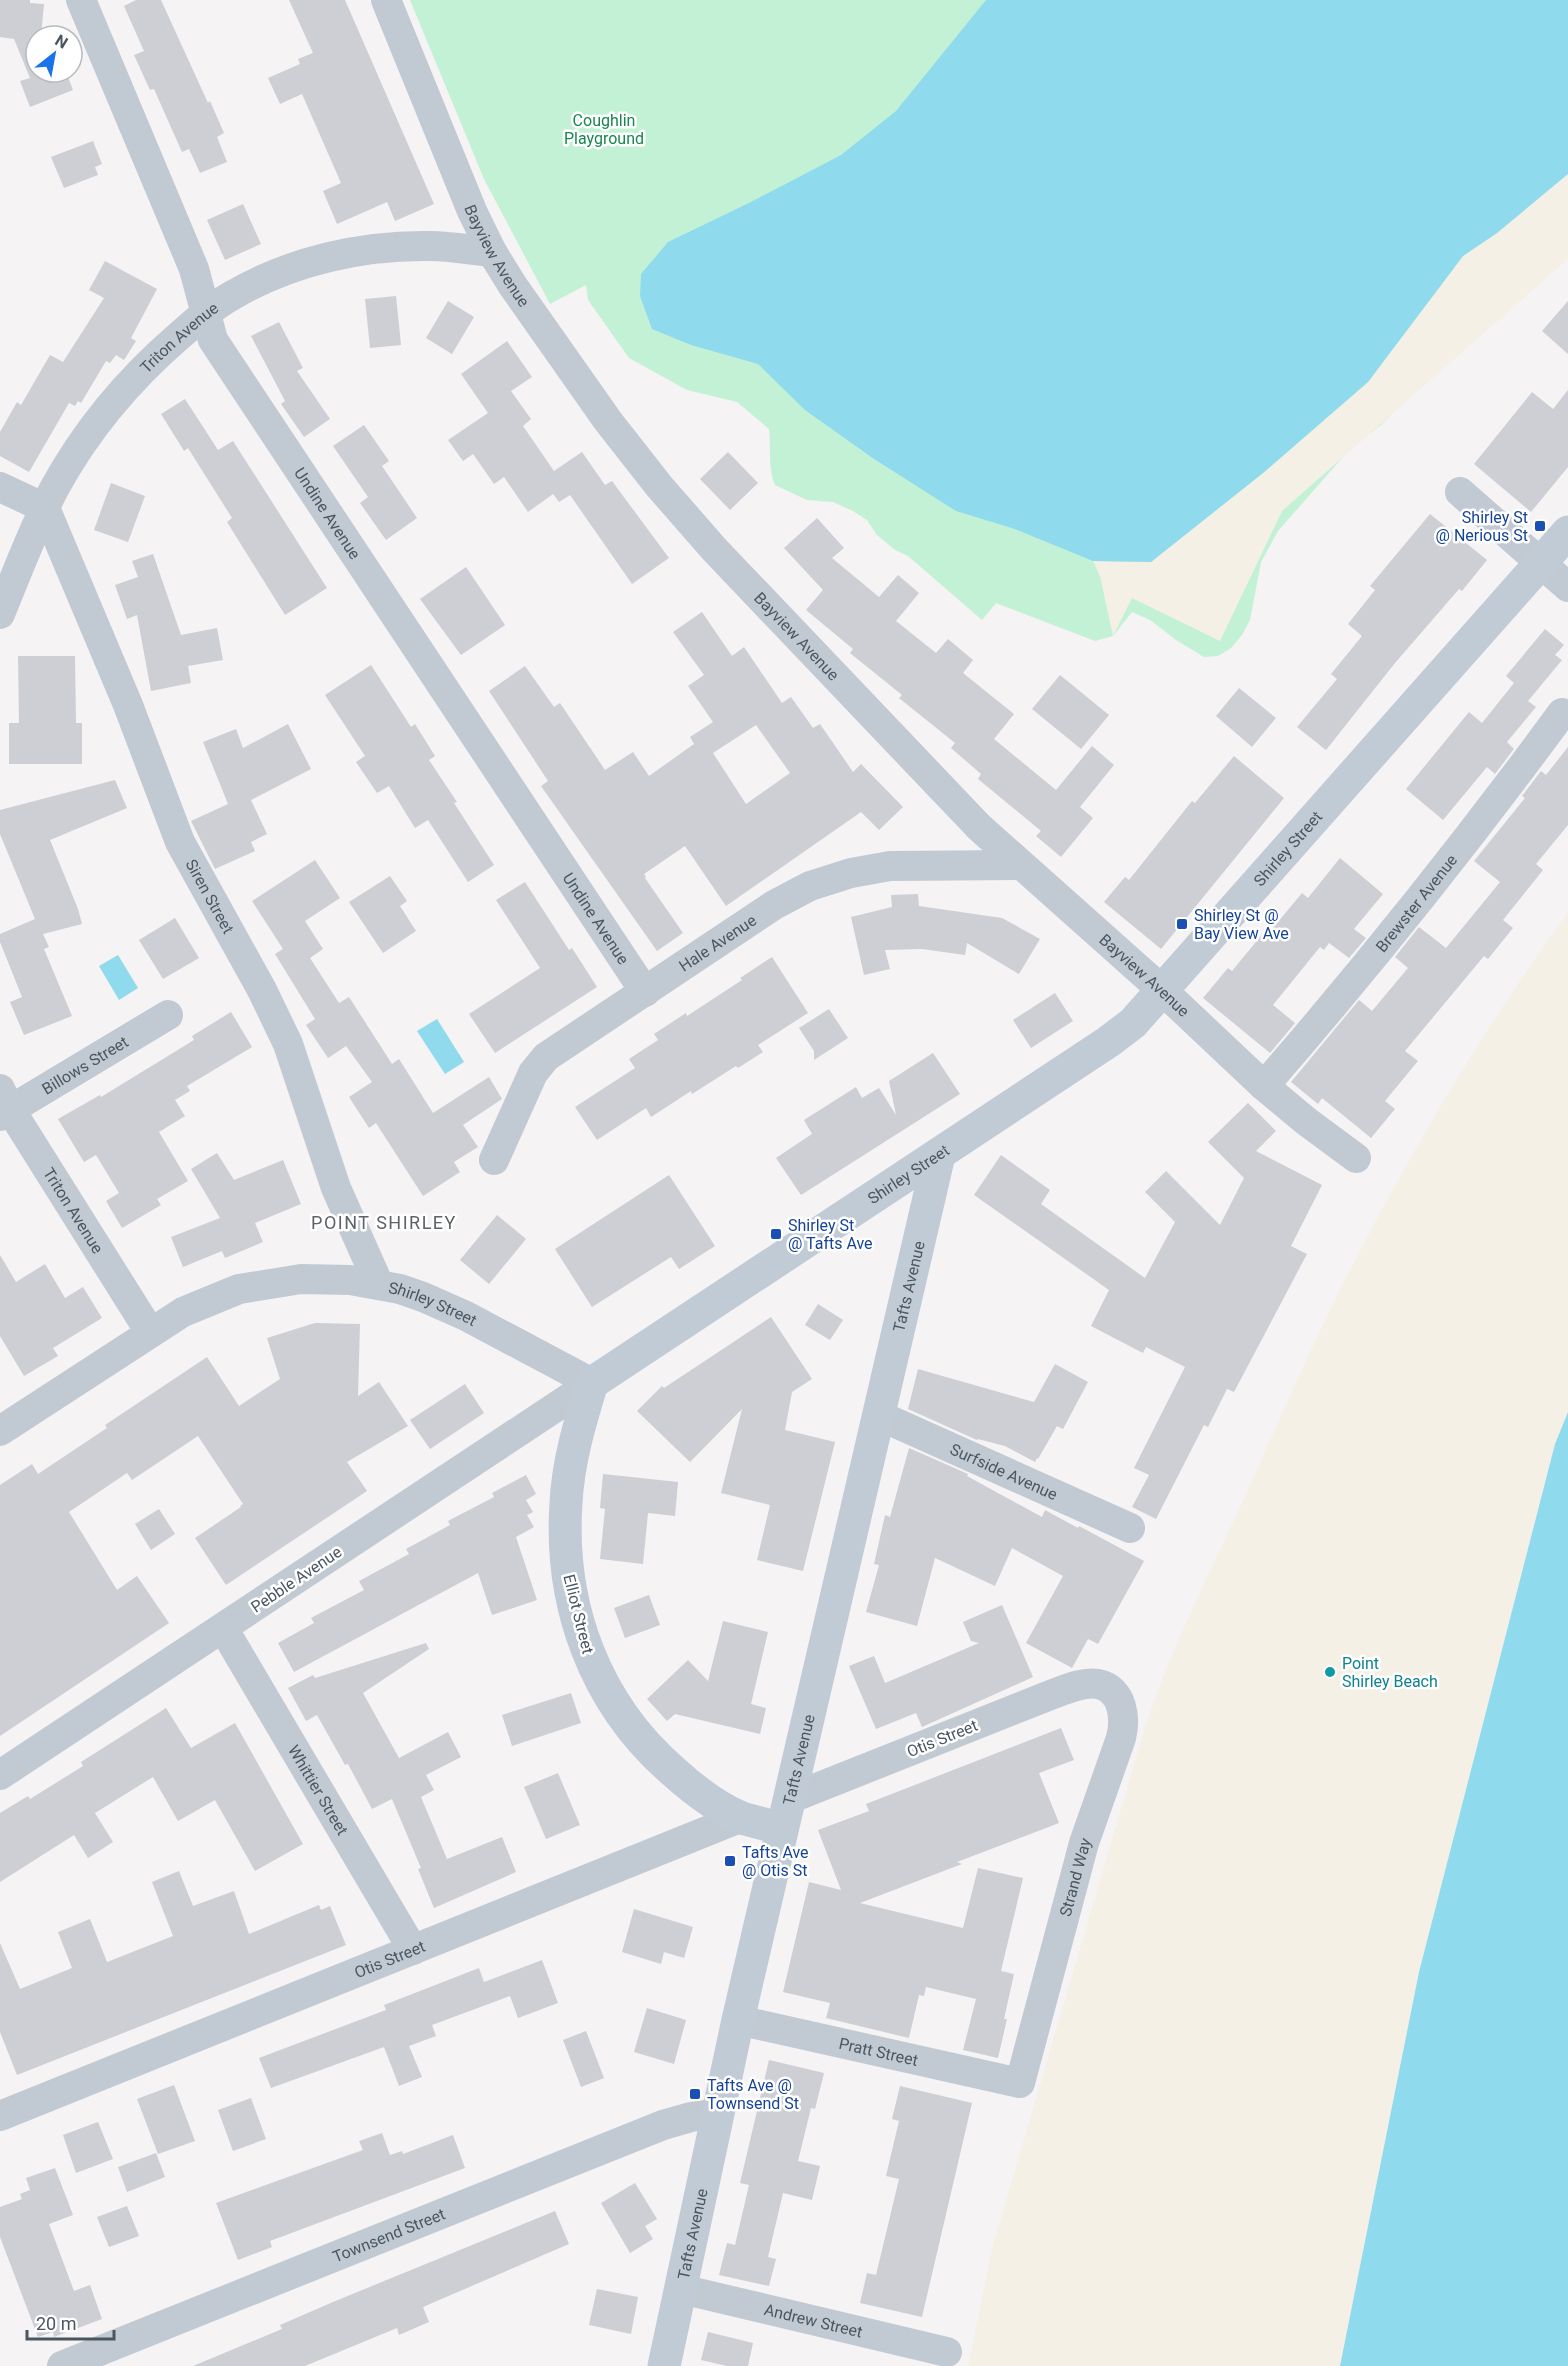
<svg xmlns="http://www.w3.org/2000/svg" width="1568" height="2366" font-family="Roboto,sans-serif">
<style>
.green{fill:#c3f1d5}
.sand{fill:#f5f0e5}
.water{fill:#90daee}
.building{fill:#cdcfd5;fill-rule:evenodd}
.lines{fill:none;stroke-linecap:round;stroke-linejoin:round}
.street{stroke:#c1cad2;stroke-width:30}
.secondary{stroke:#c1cbd6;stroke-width:33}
.transit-dot{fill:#1a4fb4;stroke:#fff;stroke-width:2}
.culture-dot{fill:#0f9aa8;stroke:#fff;stroke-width:2}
.labels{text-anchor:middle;stroke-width:5;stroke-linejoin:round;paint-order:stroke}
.park-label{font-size:16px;fill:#17864f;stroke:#fff}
.street-label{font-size:16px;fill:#4a5661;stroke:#fff}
.transit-label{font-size:16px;fill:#164399;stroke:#fff;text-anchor:start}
.culture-label{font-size:16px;fill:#0d838f;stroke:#fff;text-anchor:start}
.neighbourhood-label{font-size:18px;letter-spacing:1.5px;fill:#5f6368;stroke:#fff}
</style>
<rect width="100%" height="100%" fill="#f5f3f3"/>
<path class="green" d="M410 0H1568V174L1497 233 1416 389 1382 424 1350 449 1278 531 1261 562 1250 620 1242 635 1231 648 1218 656 1204 657 1176 640 1150 620 1132 612 1113 636 1095 641 996 603 982 620 908 556 895 550 877 535 867 520 853 511 833 502 807 500 775 485C768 470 771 447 769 429L737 402 687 390 629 358 588 300 586 285 550 304 484 179Z"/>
<g class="sand">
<polygon points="1568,174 1568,259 1282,511 1220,641 1132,598 1113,636 1100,576 1093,561 1151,562 1263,473 1368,382 1463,256 1497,233"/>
<path d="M1568 912V1412L1555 1444 1419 1972 1340 2366H968L993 2245 1146 1724C1173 1643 1212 1569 1247 1492 1281 1417 1313 1342 1350 1270 1414 1146 1486 1025 1568 912Z"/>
</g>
<g class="water">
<polygon points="986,0 1568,0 1568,174 1497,233 1463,256 1368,382 1263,473 1151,562 1093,561 1015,529 956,511 874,459 805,410 758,364 691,345 652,329 640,296 641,274 668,242 751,202 841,155 896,111"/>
<polygon points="118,955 138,988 119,1000 99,966"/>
<polygon points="437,1019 464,1062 445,1074 417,1031"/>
<polygon points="1568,1412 1568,2366 1340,2366 1419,1972 1555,1444"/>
</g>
<g class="building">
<polygon points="0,0 30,0 30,3 44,4 41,36 36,36 36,72 66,72 73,90 30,107 20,81 30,78 14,39 0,37"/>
<polygon points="136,0 161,0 208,103 210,101 224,133 217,137 227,162 200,173 189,149 182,152 154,89 150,90 134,55 144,51 124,6"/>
<polygon points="289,0 345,0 434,204 395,221 387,202 337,224 323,191 341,183 302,94 280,104 268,78 300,64 298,59 313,53"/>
<polygon points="93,141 102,164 95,167 98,175 64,188 51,157"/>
<polygon points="243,204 261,244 225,260 207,220"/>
<polygon points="105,261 157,289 131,338 136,341 124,360 116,355 110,363 106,361 81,403 78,401 75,406 69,403 29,472 0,456 0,432 17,402 21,405 50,355 63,362 104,298 89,290"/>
<polygon points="396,296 401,345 370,348 365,299"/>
<polygon points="448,301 474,317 452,354 426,338"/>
<polygon points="1568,301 1568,354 1542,331"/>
<polygon points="279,322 303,368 297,371 330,419 304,437 281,404 285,401 251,336"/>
<polygon points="507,341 532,377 511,391 531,419 523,426 554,471 582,452 605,485 612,481 669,558 632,584 570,495 559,502 553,494 528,512 504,477 494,484 473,454 463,461 448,440 488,413 461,374"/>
<polygon points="1568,390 1568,467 1531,512 1474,464 1532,392 1553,409"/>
<polygon points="185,399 218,450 233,441 327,588 285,615 227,522 232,518 188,448 184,451 161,414"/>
<polygon points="364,425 389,461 382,466 417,518 386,540 360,503 368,497 333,446"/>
<polygon points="728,452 758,483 730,510 700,479"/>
<polygon points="111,483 145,496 128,542 94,530"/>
<polygon points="1430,514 1487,560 1462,591 1459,589 1395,663 1326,750 1297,727 1337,679 1331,674 1362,636 1348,624 1375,590 1370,586"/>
<polygon points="817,518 844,548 832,558 879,597 898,575 919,593 896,621 936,653 948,639 973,660 963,673 1014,714 994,739 1056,790 1092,746 1114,765 1080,807 1093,818 1061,857 1036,836 1041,831 978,779 981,774 951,748 955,743 899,698 902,695 850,653 853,649 806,610 823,590 784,548"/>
<polygon points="153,554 181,635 217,628 223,660 188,666 191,683 151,691 137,615 127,619 115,585 138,577 132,561"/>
<polygon points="466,567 505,625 461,655 420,599"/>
<path d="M702 612 732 656 744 647 782 703 791 697 813 728 820 724 853 772 861 764 903 807 879 830 861 812 726 906 685 846 644 874 646 877 645 878 683 933 657 951 541 786 548 781 489 691 525 666 554 707 560 703 605 770 633 752 649 776 694 744 690 737 713 722 688 686 704 675 673 632ZM756 725 790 773 746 804 713 753Z"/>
<polygon points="1545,629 1564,645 1555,655 1562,660 1528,701 1536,707 1507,742 1514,749 1513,750 1495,774 1487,767 1443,820 1406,789 1469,712 1482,723 1514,683 1506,676"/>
<polygon points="18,656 75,656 76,723 82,723 82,764 9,764 9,723 19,723"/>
<polygon points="371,665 411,727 415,724 435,756 429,760 457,802 454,803 494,865 468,882 428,820 415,828 389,786 377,793 356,762 365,756 325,695"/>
<polygon points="1060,675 1109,715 1081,749 1032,709"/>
<polygon points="1239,688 1276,718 1252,747 1216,716"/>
<polygon points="288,724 311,769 251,800 267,834 251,842 255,851 215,869 191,821 228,804 203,742 236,729 243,748"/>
<polygon points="1568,747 1568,825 1536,864 1543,870 1503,920 1513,928 1488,959 1484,956 1405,1051 1418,1061 1385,1101 1395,1109 1371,1138 1322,1098 1318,1104 1291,1082 1359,1000 1372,1011 1408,968 1395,957 1419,927 1446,948 1500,882 1474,861 1525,798 1522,796 1541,771 1546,775"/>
<polygon points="1234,756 1284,798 1161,949 1104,902 1125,877 1129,880 1192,801 1195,803"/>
<polygon points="115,780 127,808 50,840 78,909 82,924 43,934 49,947 44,949 72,1016 24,1035 10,1002 22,997 0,942 0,934 35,919 0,834 0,810"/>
<polygon points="1340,858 1383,894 1354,929 1366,938 1349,958 1329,943 1324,950 1320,947 1273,1005 1295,1023 1270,1053 1203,998 1228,968 1232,971 1265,931 1268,934 1302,893 1308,898"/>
<polygon points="315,860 340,898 305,921 323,949 310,958 339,1003 349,997 392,1064 399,1059 433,1113 489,1077 502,1099 463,1125 478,1147 454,1162 460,1172 423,1196 376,1123 369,1128 349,1097 372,1082 346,1046 328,1058 306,1025 315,1019 275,954 283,949 252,901"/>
<polygon points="390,876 407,901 400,906 416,931 383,953 349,902"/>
<polygon points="525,882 569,950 572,948 597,987 495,1053 469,1014 540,968 496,900"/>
<polygon points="918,894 919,906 1002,918 1040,939 1019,974 967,943 965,955 922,949 885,950 890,969 864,975 851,917 892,907 891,895"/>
<polygon points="175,918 199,958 163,979 139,940"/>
<polygon points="772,957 808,1013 758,1045 763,1052 738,1068 736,1066 692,1094 691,1091 651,1117 646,1108 597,1140 575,1107 635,1068 629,1059 658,1040 654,1034 686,1013 687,1016 742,980 740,978"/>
<polygon points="1055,993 1073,1021 1031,1048 1013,1020"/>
<polygon points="829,1009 848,1038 814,1060 814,1051 799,1028"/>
<polygon points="231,1012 252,1047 187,1086 190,1091 175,1100 185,1116 159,1132 188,1181 157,1199 161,1205 122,1228 106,1201 119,1193 96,1155 84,1162 58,1119 100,1095 101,1097 194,1040 192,1036"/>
<polygon points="933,1053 960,1094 801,1195 776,1158 812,1134 804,1120 856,1087 862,1098 879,1088 896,1115 889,1081"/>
<polygon points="1248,1103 1276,1131 1256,1151 1322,1185 1291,1246 1307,1254 1234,1392 1227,1389 1208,1427 1204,1425 1156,1519 1132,1507 1149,1475 1134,1468 1185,1367 1146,1347 1143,1353 1091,1326 1109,1290 974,1195 1001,1155 1050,1190 1041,1204 1145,1278 1175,1222 1145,1192 1166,1171 1220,1225 1244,1178 1208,1142"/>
<polygon points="217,1153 234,1180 283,1160 301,1204 255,1223 263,1242 225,1258 222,1251 183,1267 171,1237 220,1218 191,1169"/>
<polygon points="669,1175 715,1246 679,1269 671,1257 592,1307 555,1249"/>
<polygon points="497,1215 526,1239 489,1284 460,1260"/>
<polygon points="0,1255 16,1282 45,1264 65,1298 83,1287 102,1318 53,1348 58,1356 24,1376 0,1336"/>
<polygon points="818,1304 843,1320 830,1340 805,1325"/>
<polygon points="771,1317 812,1379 792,1392 785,1430 835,1442 803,1571 757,1560 770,1505 721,1493 742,1409 690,1462 637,1411 662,1386 664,1388"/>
<polygon points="315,1323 360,1324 358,1396 379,1382 408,1426 347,1462 367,1491 226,1585 195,1538 241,1507 240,1506 243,1504 198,1436 132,1480 127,1473 69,1512 117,1590 137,1576 169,1623 0,1736 0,1485 32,1464 38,1474 107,1428 105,1425 207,1357 239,1406 280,1379 267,1338"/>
<polygon points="1055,1364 1088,1382 1063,1429 1057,1426 1038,1459 1037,1458 1035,1462 1005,1446 978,1439 977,1440 908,1409 918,1369 1034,1402"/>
<polygon points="465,1384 484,1413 430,1449 410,1420"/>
<polygon points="909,1448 968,1474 967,1476 1042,1517 1045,1510 1078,1528 1079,1526 1144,1561 1098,1644 1088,1639 1072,1668 1026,1643 1063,1576 1012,1548 995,1586 935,1558 917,1626 866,1612 879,1565 874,1564 885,1515 890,1517"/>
<polygon points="603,1474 678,1482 675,1516 648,1513 643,1564 600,1559 605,1509 600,1508"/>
<polygon points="526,1475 536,1494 526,1500 533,1512 527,1515 534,1527 516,1537 537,1600 492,1615 478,1573 294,1672 278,1643 314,1623 311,1618 364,1590 359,1581 409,1554 406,1549 450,1525 448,1521 494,1497 492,1493"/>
<polygon points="159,1509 175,1534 151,1550 135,1524"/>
<polygon points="649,1595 660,1625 625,1638 614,1608"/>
<polygon points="1002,1605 1033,1677 922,1727 916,1713 876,1729 849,1666 874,1656 885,1683 979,1643 971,1641 963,1622"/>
<polygon points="723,1621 768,1632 751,1704 766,1708 760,1734 675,1714 667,1721 647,1699 688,1660 708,1681"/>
<polygon points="426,1643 429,1649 363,1693 399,1758 448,1732 461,1757 426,1775 434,1790 421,1797 447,1859 502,1837 516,1872 434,1908 418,1869 421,1868 392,1799 372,1809 348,1764 345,1765 317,1715 306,1721 288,1688 313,1675 315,1678"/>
<polygon points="571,1693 581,1723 512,1746 502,1715"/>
<polygon points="166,1708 191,1748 235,1723 303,1844 255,1871 215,1800 178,1821 153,1777 95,1813 113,1842 88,1858 74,1835 0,1882 0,1813 28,1796 30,1799 83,1766 81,1762"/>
<polygon points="1061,1728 1074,1760 1039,1773 1059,1823 957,1862 962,1864 860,1903 963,1928 978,1868 1023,1878 1001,1971 1014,1974 1004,2019 1007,2019 998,2058 963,2050 976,1999 926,1987 924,1996 919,1995 909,2038 826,2018 830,2003 783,1992 809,1882 841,1890 818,1830 869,1811 866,1804"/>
<polygon points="558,1773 580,1825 546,1839 524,1787"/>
<polygon points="179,1871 193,1906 234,1891 249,1934 319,1905 321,1910 330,1906 346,1945 17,2075 0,2032 0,1943 20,1989 72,1968 58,1932 90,1919 107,1962 173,1936 152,1882"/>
<polygon points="634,1909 693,1927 684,1958 664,1952 661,1964 622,1952"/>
<polygon points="542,1960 558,2003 518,2018 510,1996 432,2025 436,2036 409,2046 422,2077 399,2086 384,2047 271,2088 259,2058 386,2010 384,2005 479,1968 484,1982"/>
<polygon points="647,2008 686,2020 674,2064 634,2052"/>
<polygon points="586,2031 604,2078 581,2087 563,2040"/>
<polygon points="769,2060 824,2073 815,2109 811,2108 798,2161 820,2166 812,2200 783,2193 768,2257 776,2259 769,2286 719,2275 727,2243 735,2245 749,2185 740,2183"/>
<polygon points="174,2085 195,2141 158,2154 137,2099"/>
<polygon points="900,2086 972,2103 922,2317 860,2303 867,2273 876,2275 899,2179 886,2176 899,2121 892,2119"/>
<polygon points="251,2098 266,2139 233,2151 218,2110"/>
<polygon points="98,2122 113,2159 76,2173 63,2135"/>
<polygon points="382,2133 390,2155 402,2151 403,2154 453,2135 465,2168 270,2241 272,2247 238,2260 216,2203 363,2150 359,2141"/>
<polygon points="156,2153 165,2177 127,2192 118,2167"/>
<polygon points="55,2168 73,2215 49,2224 74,2291 90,2285 102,2319 54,2337 53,2332 38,2337 0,2237 0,2207 22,2199 20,2194 30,2190 26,2178"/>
<polygon points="635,2183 657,2219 645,2226 653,2239 630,2253 601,2203"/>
<polygon points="127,2206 139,2236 109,2247 97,2217"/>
<polygon points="555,2211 569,2244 423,2307 429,2322 399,2335 397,2328 305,2366 193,2366 282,2329 280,2325 333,2302"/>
<polygon points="597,2289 638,2297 631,2334 589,2325"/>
<polygon points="708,2332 753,2343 748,2366 727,2366 701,2360"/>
</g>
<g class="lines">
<g class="street">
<path id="s1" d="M81 0 194 269 213 340 645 992"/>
<path id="s2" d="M386 0 472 211 492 252 513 286 608 421 659 486 714 549 979 827 1162 990 1264 1086 1306 1121 1356 1158"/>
<path id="s3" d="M0 487 45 508 128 705 180 842 262 990 288 1044 336 1188 379 1285"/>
<polyline points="1460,492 1568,587"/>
<path id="s4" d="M0 614C17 573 33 529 54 489 86 430 128 380 179 336 196 321 213 306 233 295 291 261 362 245 429 246 450 246 471 250 492 252"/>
<path id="s5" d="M1264 1086C1369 965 1468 841 1562 713"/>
<path id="s6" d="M0 1089 10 1109 150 1332"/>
<path id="s7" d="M0 1116 168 1015"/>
<path id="s8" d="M494 1160 533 1073 546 1057 774 905 810 886 851 873 890 866 1021 865"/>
<path id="s9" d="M878 1415 1130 1528"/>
<path id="s10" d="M0 1431 183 1312 239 1289 301 1279 350 1280 400 1289 423 1297 466 1316 592 1383 0 1775"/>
<path id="s11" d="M223 1628 413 1950"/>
<path id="s12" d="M738 2020 1020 2083 1084 1843 1121 1738C1126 1718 1123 1689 1098 1684 1082 1681 1062 1691 1048 1696L789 1799"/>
<path id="s13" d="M0 2116 742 1817"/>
<path id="s14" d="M681 2289 947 2352"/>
<path id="s15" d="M62 2366 663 2125 691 2117 718 2113"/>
</g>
<g class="secondary">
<path id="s16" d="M782 1829C769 1825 755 1822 742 1818 717 1808 694 1790 674 1772 595 1704 559 1606 566 1503 568 1462 580 1422 592 1383L1108 1042 1133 1023 1568 532"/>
<path id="s17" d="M664 2366 738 2020 939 1155"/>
</g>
</g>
<g class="transit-dot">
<rect x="1534" y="520" width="12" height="12" rx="3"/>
<rect x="1176" y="918" width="12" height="12" rx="3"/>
<rect x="770" y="1228" width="12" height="12" rx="3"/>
<rect x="724" y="1855" width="12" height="12" rx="3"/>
<rect x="689" y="2088" width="12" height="12" rx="3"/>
</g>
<circle class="culture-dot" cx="1330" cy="1672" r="6"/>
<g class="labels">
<g class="park-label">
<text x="604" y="126">Coughlin<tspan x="604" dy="18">Playground</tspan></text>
</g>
<g class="street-label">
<text dy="6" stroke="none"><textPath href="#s2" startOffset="279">Bayview Avenue</textPath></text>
<text dy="6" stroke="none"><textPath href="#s4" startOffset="334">Triton Avenue</textPath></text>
<text dy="6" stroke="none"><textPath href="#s1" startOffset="573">Undine Avenue</textPath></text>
<text dy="6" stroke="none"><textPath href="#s2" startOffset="765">Bayview Avenue</textPath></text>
<text dy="6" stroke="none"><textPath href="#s16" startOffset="1431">Shirley Street</textPath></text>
<text dy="6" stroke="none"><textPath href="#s3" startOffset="472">Siren Street</textPath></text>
<text dy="6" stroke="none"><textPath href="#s5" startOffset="238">Brewster Avenue</textPath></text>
<text dy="6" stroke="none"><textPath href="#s1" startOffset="1059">Undine Avenue</textPath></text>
<text dy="6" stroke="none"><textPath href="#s8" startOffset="322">Hale Avenue</textPath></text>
<text dy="6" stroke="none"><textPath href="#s2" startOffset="1251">Bayview Avenue</textPath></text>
<text dy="6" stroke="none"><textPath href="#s7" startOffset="99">Billows Street</textPath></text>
<text dy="6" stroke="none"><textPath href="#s16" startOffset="927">Shirley Street</textPath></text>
<text dy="6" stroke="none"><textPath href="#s6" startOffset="142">Triton Avenue</textPath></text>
<text dy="6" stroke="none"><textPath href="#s17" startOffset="1107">Tafts Avenue</textPath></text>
<text dy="6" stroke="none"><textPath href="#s10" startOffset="477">Shirley Street</textPath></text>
<text dy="6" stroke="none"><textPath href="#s9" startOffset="138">Surfside Avenue</textPath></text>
<text transform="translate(296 1579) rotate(-34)" y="6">Pebble Avenue</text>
<text transform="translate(579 1614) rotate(76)" y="6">Elliot Street</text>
<text transform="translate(942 1738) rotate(-22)" y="6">Otis Street</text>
<text dy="6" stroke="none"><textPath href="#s17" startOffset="621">Tafts Avenue</textPath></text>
<text dy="6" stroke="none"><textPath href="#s11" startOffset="188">Whittier Street</textPath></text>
<text dy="6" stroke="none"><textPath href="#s12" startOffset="502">Strand Way</textPath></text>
<text dy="6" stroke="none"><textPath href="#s13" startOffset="420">Otis Street</textPath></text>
<text dy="6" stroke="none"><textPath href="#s12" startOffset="144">Pratt Street</textPath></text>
<text dy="6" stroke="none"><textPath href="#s17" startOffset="135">Tafts Avenue</textPath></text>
<text dy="6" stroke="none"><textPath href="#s15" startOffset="352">Townsend Street</textPath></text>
<text dy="6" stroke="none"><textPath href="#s14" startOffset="136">Andrew Street</textPath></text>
</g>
<g class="transit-label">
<text x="1528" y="523" text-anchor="end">Shirley St<tspan x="1528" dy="18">@ Nerious St</tspan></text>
<text x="1194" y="921">Shirley St @<tspan x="1194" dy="18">Bay View Ave</tspan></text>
<text x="788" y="1231">Shirley St<tspan x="788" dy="18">@ Tafts Ave</tspan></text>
<text x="742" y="1858">Tafts Ave<tspan x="742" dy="18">@ Otis St</tspan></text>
<text x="707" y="2091">Tafts Ave @<tspan x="707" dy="18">Townsend St</tspan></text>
</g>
<g class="culture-label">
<text x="1342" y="1669">Point<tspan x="1342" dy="18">Shirley Beach</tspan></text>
</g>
<g class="neighbourhood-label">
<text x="384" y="1229">POINT SHIRLEY</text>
</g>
</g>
<g transform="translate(54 54) rotate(31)"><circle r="28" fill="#ffffff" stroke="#b7bbc0" stroke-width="1.5"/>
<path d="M0-4.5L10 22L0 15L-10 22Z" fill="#1a73e8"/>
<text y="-9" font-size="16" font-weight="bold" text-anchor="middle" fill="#4a5661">N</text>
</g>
<path d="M27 2330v9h87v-9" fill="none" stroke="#4a5661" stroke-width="3"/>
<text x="36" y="2330" font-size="18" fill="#4a5661" stroke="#ffffff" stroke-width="4.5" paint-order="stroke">20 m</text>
</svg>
